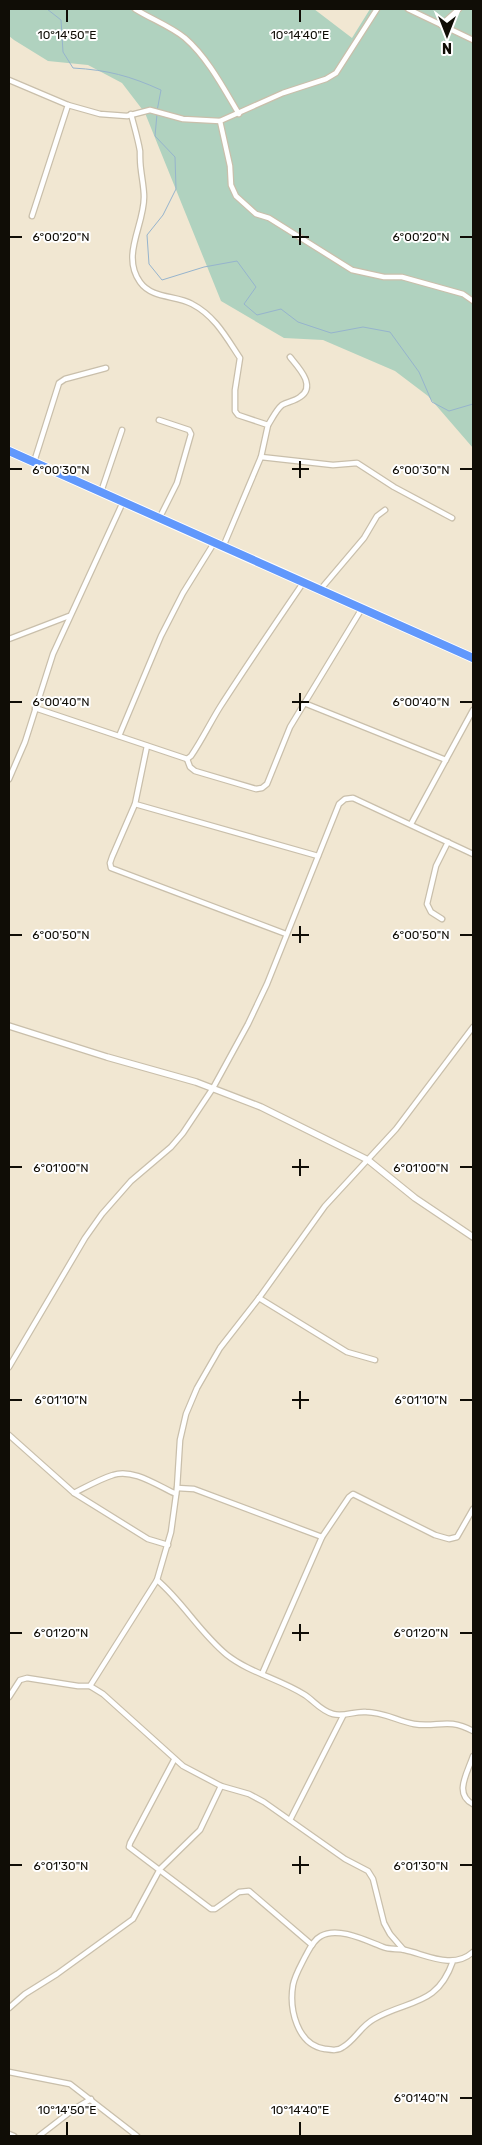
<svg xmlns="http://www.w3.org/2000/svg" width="482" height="2145" font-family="Rubik,sans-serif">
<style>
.green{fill:#b0d2bf}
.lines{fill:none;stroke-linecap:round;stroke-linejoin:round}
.stream{stroke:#96b4cd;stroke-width:1}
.street-casing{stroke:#c9bfab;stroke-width:7}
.secondary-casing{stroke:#c9bfab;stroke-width:8}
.highway-casing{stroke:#fff;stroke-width:10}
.street{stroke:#fff;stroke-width:4.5}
.secondary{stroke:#fff;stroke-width:5.5}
.highway{stroke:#6198fc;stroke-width:8}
.ticks{fill:none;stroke:#100d06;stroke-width:2}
.ticks-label{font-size:12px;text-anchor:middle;fill:#100d06;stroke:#fff;stroke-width:4;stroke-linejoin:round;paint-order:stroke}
</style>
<rect width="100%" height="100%" fill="#f1e7d2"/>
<polygon class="green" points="9,9 314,9 352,38 370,9 473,9 473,448 428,396 395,371 323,340 284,338 221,301 145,113 122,83 88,65 48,61 14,40 9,36"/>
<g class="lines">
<g class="stream">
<path d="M47 9 61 20 63 52 73 68C108 70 130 76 161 90L157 111"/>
<polyline points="157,114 155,136 175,157 176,189 163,215 147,235 149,264 162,280 204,267 237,261 256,287 244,304 257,315 281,309 298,322 331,333 363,327 390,332 419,372 432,402 449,411 473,404"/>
</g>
<g class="street-casing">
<g id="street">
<path d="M135 9C151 19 170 26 185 38 208 58 224 89 239 114"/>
<polyline points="408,9 473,40"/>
<polyline points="441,25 459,9"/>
<polyline points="9,80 68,105 100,114 127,116 150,110 183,119 220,121 283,93 326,79 336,73 377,9"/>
<path d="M131 114C134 126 138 139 140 151 140 158 140 164 141 170 142 179 144 188 144 197 144 226 121 255 140 282 152 299 176 295 192 304 215 316 226 337 240 358L235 390V411L238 415 268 425 261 457"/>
<polyline points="220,121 230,166 231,185 236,196 256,214 269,218 352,270 384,277 402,277 463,294 473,301"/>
<polyline points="32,216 68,105"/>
<polyline points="159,420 189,430 191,434 177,483 159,519"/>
<path d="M268 425C272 419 276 410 282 405 287 402 295 401 300 397 317 386 298 367 290 357"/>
<polyline points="34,462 59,383 65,379 106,368"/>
<polyline points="101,492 122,430"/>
<polyline points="223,547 261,457 333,465 357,463 394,487 452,518"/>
<polyline points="320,590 364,538 377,516 385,510"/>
<polyline points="9,639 69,616"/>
<polyline points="304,703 446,760"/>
<polyline points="35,708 187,759"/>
<polyline points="119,736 161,636 183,593 214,543"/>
<polyline points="147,746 135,804 112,857 110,863 111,868 286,934"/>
<polyline points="187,759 190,767 195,771 256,789 262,788 267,784 290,727 361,610"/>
<path d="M187 759 191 756C202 740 210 723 220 707 247 665 275 624 303 583"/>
<polyline points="9,779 25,742 53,654 123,502"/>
<polyline points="135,804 318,856"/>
<polyline points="411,824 473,710"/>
<polyline points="442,919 431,912 427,904 436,866 448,842"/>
<polyline points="259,1298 347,1352 375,1360"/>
<polyline points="9,1367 85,1238 102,1214 131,1181 171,1147 183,1133 213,1088 248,1024 267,984 339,804 345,799 353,798 473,854"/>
<polyline points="9,1435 74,1493 148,1539 168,1545"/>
<polyline points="177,1488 194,1489 322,1537 349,1497 353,1494 435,1535 449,1539 457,1537 473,1509"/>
<path d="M74 1493C86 1487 100 1479 113 1475 133 1468 158 1486 176 1494"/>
<path d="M157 1580C183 1602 200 1633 227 1655 250 1673 280 1679 305 1695 314 1701 321 1711 333 1714 344 1717 354 1711 366 1712 383 1712 398 1721 414 1724 438 1728 447 1717 473 1731"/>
<polyline points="262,1674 322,1537"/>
<polyline points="90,1686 157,1580 171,1532 177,1488 180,1440 186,1414 197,1388 220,1348 259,1298 325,1206 396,1129 473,1027"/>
<polyline points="9,1697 20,1680 27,1678 78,1686 90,1686 103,1694 183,1766 221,1786 249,1794 264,1802 345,1859 368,1871 373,1879 384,1923 390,1934 403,1949"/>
<path d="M473 1756C468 1772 453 1794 473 1804"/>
<polyline points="174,1760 130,1843 129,1847 211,1909 215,1909 239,1892 249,1891 312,1945"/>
<polyline points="290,1820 343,1716"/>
<path d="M453 1961C437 2007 409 1999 374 2019 361 2026 355 2040 343 2047 338 2051 332 2050 325 2049 297 2045 289 2009 293 1985 295 1975 300 1967 305 1957 309 1950 313 1940 321 1936 338 1926 367 1941 383 1947 390 1950 397 1948 405 1950 427 1955 453 1970 473 1952"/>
<polyline points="9,2008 25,1994 57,1974 133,1919 160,1869 200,1830 221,1786"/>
<polyline points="9,2072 70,2084 137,2136"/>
<polyline points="9,2134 14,2136"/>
<polyline points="39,2136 74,2109 91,2099"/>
</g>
</g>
<g class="secondary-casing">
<polyline id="secondary" points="9,1026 107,1057 196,1082 261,1107 368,1160 415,1198 473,1237"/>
</g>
<g class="highway-casing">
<polyline id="highway" points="9,451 473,658"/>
</g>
<use href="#street" class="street"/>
<use href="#secondary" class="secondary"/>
<use href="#highway" class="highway"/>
</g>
<path class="ticks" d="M67 10V22M300 10V22M300 228V245M10 237H22M292 237H309M460 237H472M300 461V478M10 469H22M292 469H309M460 469H472M300 693V711M10 702H22M292 702H309M460 702H472M300 926V943M10 935H22M292 935H309M460 935H472M300 1159V1176M10 1167H22M292 1167H309M460 1167H472M300 1391V1409M10 1400H22M292 1400H309M460 1400H472M300 1624V1641M10 1633H22M292 1633H309M460 1633H472M300 1856V1874M10 1865H22M292 1865H309M460 1865H472M460 2098H472M67 2122V2135M300 2122V2135"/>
<g class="ticks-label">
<text x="67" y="39">10°14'50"E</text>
<text x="300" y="39">10°14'40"E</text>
<text x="421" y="241">6°00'20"N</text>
<text x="61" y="241">6°00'20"N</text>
<text x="421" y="474">6°00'30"N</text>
<text x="61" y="474">6°00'30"N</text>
<text x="421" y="706">6°00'40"N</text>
<text x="61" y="706">6°00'40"N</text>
<text x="61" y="939">6°00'50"N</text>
<text x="421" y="939">6°00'50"N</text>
<text x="421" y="1172">6°01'00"N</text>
<text x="61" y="1172">6°01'00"N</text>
<text x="421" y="1404">6°01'10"N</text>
<text x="61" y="1404">6°01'10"N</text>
<text x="61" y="1637">6°01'20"N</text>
<text x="421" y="1637">6°01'20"N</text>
<text x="421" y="1870">6°01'30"N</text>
<text x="61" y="1870">6°01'30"N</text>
<text x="421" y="2102">6°01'40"N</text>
<text x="67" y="2114">10°14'50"E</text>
<text x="300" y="2114">10°14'40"E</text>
</g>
<rect width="482" height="2145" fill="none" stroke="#100d06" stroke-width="20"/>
<g transform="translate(447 35) rotate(180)" stroke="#ffffff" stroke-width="4" paint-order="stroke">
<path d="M0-4L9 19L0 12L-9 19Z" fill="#100d06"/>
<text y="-8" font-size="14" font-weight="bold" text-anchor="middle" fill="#100d06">N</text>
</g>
</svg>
